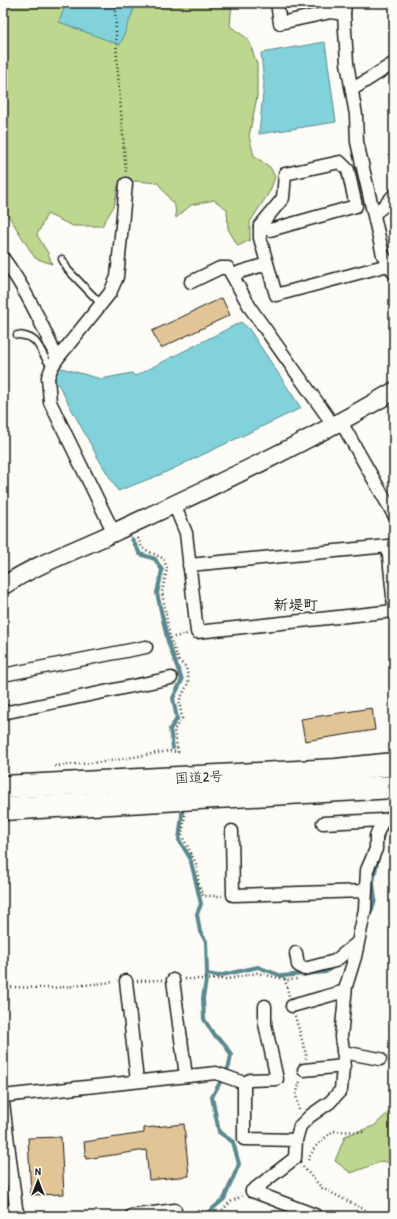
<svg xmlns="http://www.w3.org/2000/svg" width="397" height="1219" font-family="'Patrick Hand','Klee One',sans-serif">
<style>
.green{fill:#bdd78e;stroke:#6c7a55}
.water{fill:#81d2da;stroke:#59898e}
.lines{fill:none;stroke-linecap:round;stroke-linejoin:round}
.stream{stroke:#59898e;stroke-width:4}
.building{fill:#e1c596;stroke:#1c1c1c}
.lane-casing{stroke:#1c1c1c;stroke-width:9}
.street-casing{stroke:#1c1c1c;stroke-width:15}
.secondary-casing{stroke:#1c1c1c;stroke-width:20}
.highway-casing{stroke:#1c1c1c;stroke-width:25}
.path{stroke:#1c1c1c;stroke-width:2.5;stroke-dasharray:1 3;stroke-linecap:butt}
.lane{stroke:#fdfcf7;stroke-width:6}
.street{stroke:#fdfcf7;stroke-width:12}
.secondary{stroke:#fdfcf7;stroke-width:17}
.highway{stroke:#fdfcf7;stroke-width:22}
.labels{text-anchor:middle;stroke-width:3.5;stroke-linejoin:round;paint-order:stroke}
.street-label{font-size:14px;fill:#1c1c1c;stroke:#fdfcf7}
.neighbourhood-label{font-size:15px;font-weight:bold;fill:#1c1c1c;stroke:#fdfcf7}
</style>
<rect width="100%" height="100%" fill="#fdfcf7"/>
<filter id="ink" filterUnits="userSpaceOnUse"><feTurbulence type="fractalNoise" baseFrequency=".025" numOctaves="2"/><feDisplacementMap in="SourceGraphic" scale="8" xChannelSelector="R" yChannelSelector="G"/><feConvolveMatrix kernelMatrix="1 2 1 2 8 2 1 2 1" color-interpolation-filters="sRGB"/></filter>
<g filter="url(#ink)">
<g class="green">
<polygon points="3,3 232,3 230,26 248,39 257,64 257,97 249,136 254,156 270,167 275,177 270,191 250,222 250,240 238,246 228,229 227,209 214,200 191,205 176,218 175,206 158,183 136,181 118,186 114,206 102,226 73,226 47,214 37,235 48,253 52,264 35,258 3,207"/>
<polygon points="394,1107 394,1164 383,1161 351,1173 335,1161 345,1136 374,1126"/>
</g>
<g class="water">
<polygon points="66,3 125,3 135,6 120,45 59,22"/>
<polygon points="325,42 336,122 259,134 264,83 261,53"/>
<polygon points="241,322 249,329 301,408 162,474 118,491 98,458 58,384 52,383 58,367 101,379 132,373 135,376"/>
</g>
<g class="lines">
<g class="stream">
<polyline points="132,539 140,554 155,559 162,570 157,593 168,642 182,680 173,698 177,719 170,729 173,748"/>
<polyline points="183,806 179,840 190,858 195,878 201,904 197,914 200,932 206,941 207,974 203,998 204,1019 214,1035 224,1043 231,1055 229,1066 212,1097 219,1132 233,1142 239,1164 224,1199 204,1216"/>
<polyline points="381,844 384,830 394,825"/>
<polyline points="369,917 375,900 373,882 378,857"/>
<polyline points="207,974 218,976 258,967 282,976 326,972 334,966"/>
</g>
</g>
<g class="building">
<polygon points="222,298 230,315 161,348 152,331"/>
<polygon points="372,708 375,730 305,741 301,719"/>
<polygon points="184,1124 189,1176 149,1180 146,1150 86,1159 84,1142 144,1133 144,1128"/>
<polygon points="61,1137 64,1194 31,1195 28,1138"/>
</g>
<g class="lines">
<g class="lane-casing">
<g id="lane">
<polyline points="62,259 68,270 101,304"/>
<path d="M17 335C42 336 37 351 52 367"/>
</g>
</g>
<g class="street-casing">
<g id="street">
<polyline points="277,3 280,23 331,12 344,14"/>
<polyline points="345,3 344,14 347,63 356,115 357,142 383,255 394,273"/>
<polyline points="353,89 394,63"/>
<polygon points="340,162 348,170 356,206 270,230 260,226 283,198 285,174"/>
<polyline points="375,213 385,205 394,195"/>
<polyline points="260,226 260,238 276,295 388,265"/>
<path d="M3 258C26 289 42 323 57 359"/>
<polyline points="234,276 240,272 267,264"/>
<polyline points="191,282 220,268 228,268 251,309 327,416 332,427"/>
<polyline points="341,422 394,515"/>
<polyline points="174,504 186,533 197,632 394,611"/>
<polyline points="114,533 50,402 48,377 52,367 57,359 110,293 117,277 126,184"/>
<polyline points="189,565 388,546 394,607"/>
<polyline points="3,675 146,647"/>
<polyline points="3,713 171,678"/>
<polyline points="323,823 383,820"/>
<polyline points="232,831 233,895 366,891"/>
<polyline points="296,953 298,965 304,969 335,961 357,943"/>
<polyline points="173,980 186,1076"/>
<polyline points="126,981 137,1081"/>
<polyline points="292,1006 345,991"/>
<polyline points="343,1052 380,1059"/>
<polyline points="304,1070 344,1066"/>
<polyline points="244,1083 250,1080 277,1079 265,1024 265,1006"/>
<polyline points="3,1096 216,1073 244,1083 244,1139 296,1140"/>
<polyline points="3,1103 17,1216"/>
<polyline points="252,1191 295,1158 296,1140 300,1126 310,1116 330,1102 341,1090 344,1056 341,1037 346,986 355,957 365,909 367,870 376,849 376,836 383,820 394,818"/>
<polyline points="252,1191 315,1215"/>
<polyline points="3,1211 17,1211"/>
<polyline points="131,1216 175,1210"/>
</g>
</g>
<g class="secondary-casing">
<path id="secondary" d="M3 586C38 563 77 550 115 532 209 488 305 444 394 391"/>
</g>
<g class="highway-casing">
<g id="highway">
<polyline points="3,787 336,770 394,764"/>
<polyline points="3,809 394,787"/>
</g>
</g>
<g class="path">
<polyline points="115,3 117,61 126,174"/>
<polyline points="170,638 187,634"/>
<polyline points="55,766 104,762 169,751 178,752 174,730 182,718 179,701 189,682 186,667 179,661 170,638 162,592 167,569 164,559 142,548 137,536"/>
<polyline points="185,815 182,836 196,863 199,886 203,896 222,896"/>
<polyline points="185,979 228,979 257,973 288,980 297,979"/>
<polyline points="285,979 289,996"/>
<polyline points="137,981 162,980"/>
<polyline points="3,987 53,988 114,982"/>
<polyline points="295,1016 306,1054 306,1059"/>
<polyline points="299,1110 296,1095 300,1081"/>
<polyline points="308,1160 315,1147 333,1131 364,1132"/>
<polyline points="303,1167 322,1188 377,1216"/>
<polyline points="217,1216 230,1202 242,1196"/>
<polyline points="377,1216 383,1216"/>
</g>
<use href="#lane" class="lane"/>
<use href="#street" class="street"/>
<use href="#secondary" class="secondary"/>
<use href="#highway" class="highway"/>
</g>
</g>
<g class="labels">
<g class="street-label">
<text transform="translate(199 777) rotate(-3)" y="5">国道2号</text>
</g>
<g class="neighbourhood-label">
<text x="296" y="610">新堤町</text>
</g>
</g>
<rect width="397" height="1219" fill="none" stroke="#fdfcf7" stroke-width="16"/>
<rect x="8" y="8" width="381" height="1203" fill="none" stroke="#1c1c1c" stroke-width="1.5" filter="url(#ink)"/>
<g transform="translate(38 1181)" stroke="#fdfcf7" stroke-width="3" paint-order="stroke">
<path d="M0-3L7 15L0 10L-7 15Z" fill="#1c1c1c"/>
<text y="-6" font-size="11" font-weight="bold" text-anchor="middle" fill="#1c1c1c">N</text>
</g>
</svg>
